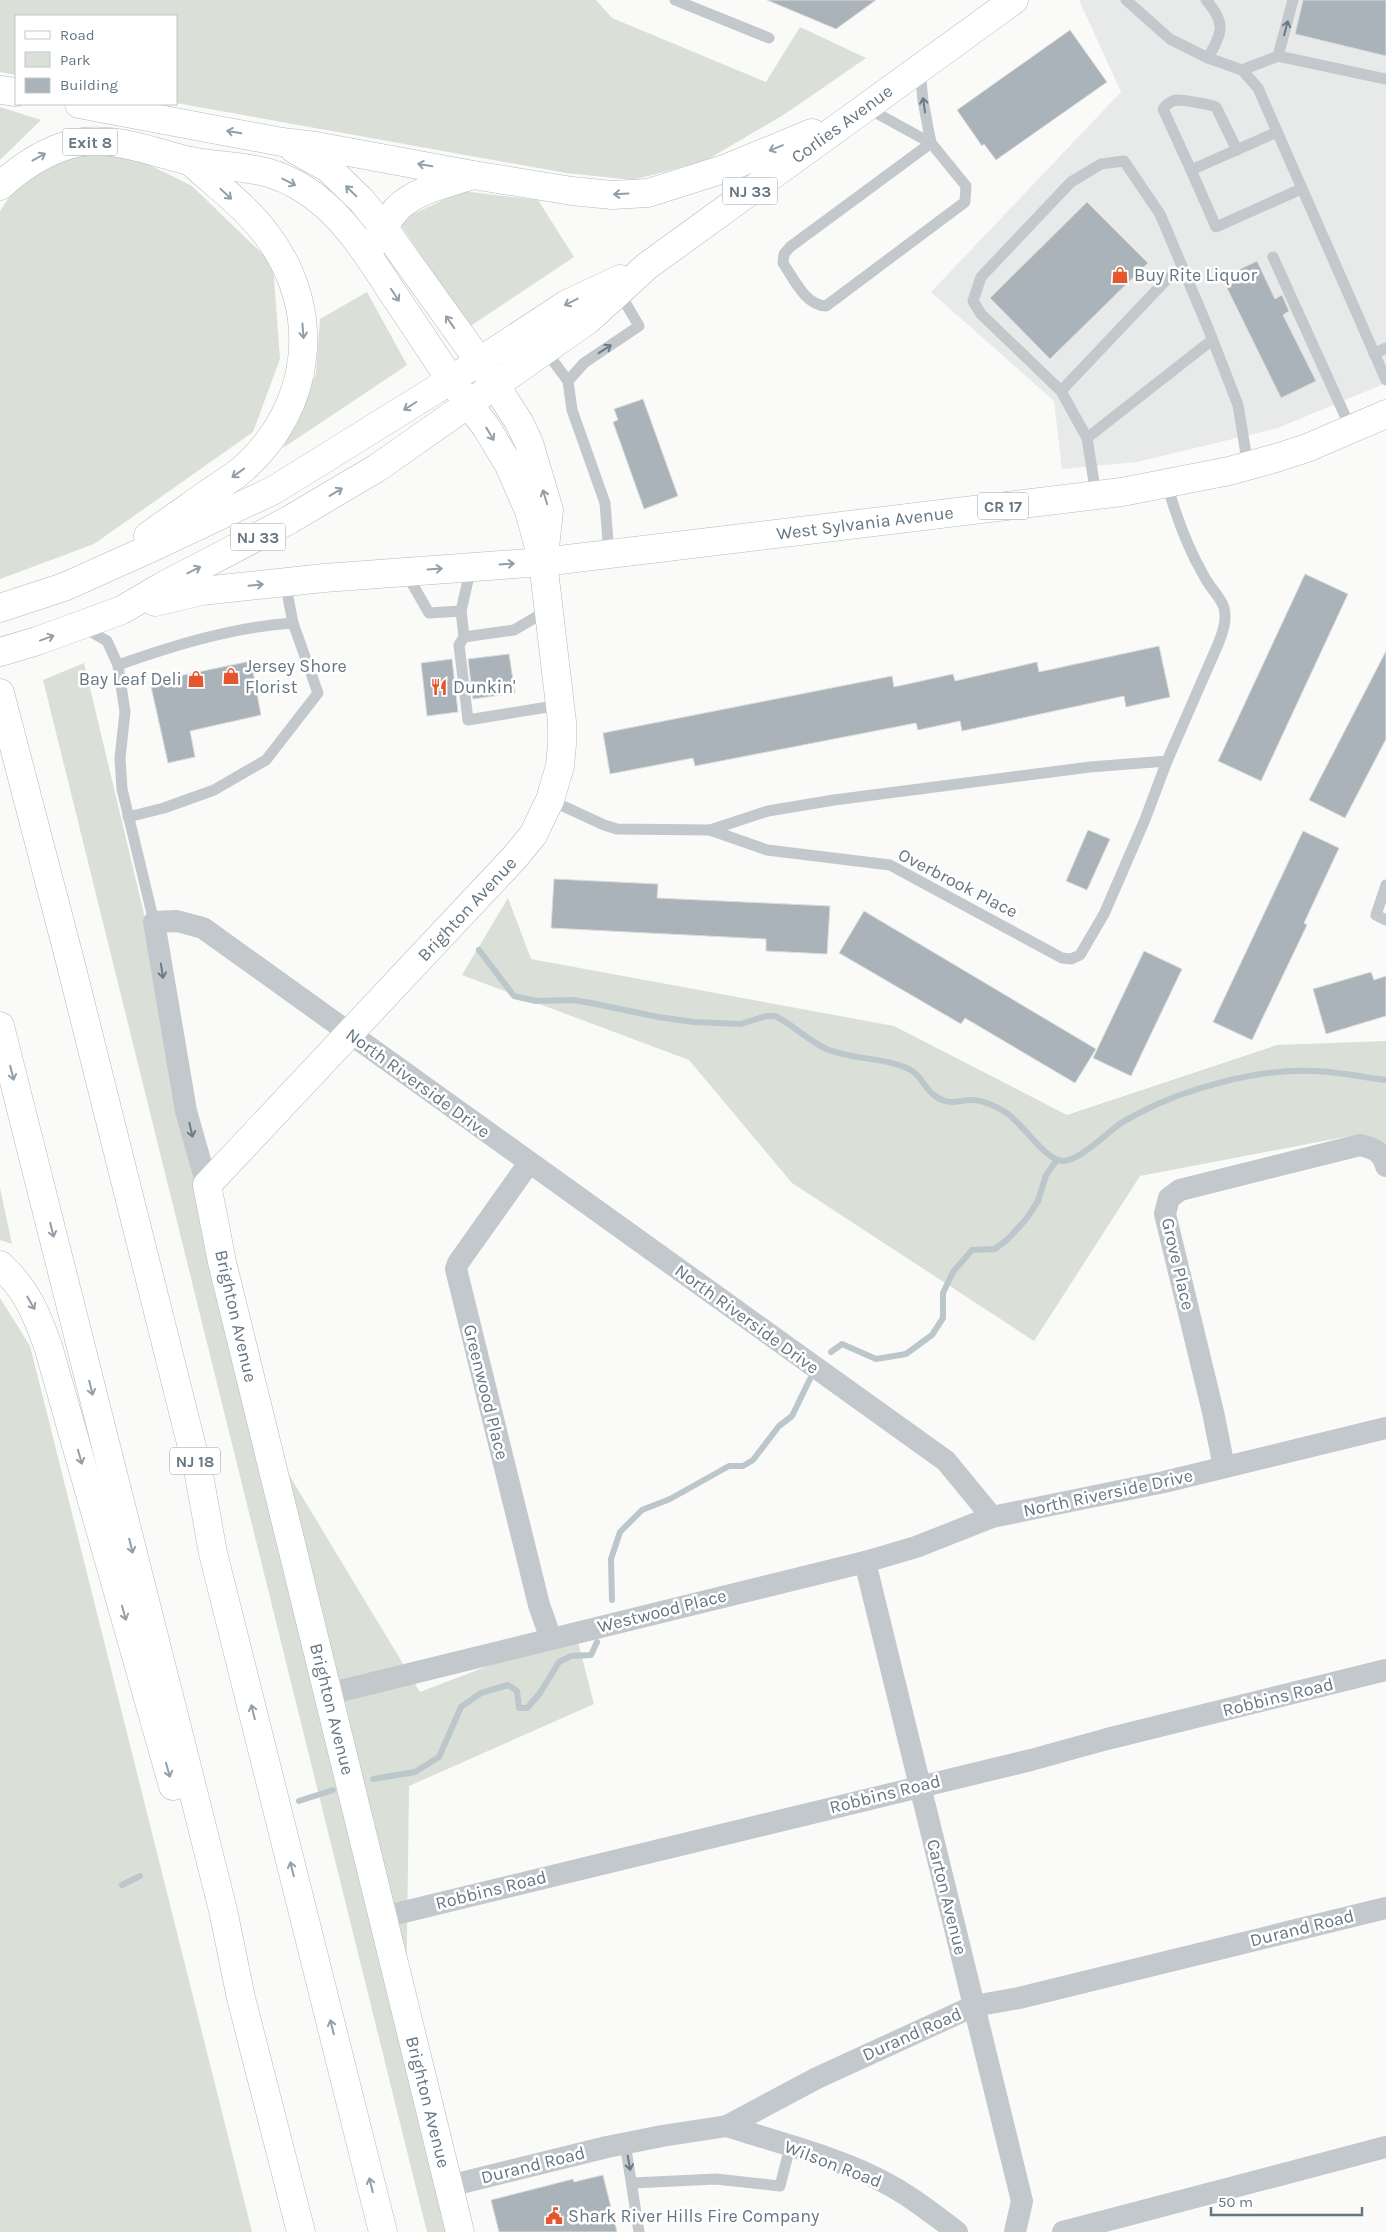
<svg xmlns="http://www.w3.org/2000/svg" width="1386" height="2232" font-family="Karla,sans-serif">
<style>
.built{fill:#e8e9e9}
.green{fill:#dadfd7}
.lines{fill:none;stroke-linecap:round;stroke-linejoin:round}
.stream{stroke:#bbc7cb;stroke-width:6}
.building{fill:#aab3b9;stroke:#dcdcda}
.secondary-casing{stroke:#b3babf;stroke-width:29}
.primary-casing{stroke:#b5babe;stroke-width:29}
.highway-casing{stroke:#b4b9bd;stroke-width:29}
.lane{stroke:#c3c8cc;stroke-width:11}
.street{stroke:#c3c8cc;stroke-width:22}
.secondary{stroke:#fff;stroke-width:28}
.primary{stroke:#fff;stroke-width:28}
.highway{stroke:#fff;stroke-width:28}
.oneway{stroke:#6a7a87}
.oneway2{stroke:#939fa8}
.labels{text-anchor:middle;stroke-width:5;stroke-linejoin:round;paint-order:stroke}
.shield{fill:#fff;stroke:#939fa8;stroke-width:1}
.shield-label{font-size:16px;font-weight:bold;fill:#657683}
.street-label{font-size:18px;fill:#657683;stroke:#fff}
.poi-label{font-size:18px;fill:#657683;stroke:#fff;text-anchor:start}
</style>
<rect width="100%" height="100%" fill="#fafaf8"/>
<polygon class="built" points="1079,0 1386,0 1386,383 1278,428 1137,462 1062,469 1054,401 931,292 1121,92"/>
<g class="green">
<polygon points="0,0 596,0 612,18 766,82 800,27 866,58 785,114 705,161 633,180 566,173 176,103 176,16 16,16 16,75 0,72"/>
<polygon points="0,107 41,120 0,160"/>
<polygon points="113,147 192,186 273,264 280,359 253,432 94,544 0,579 0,211 28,169"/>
<polygon points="463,191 538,200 574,257 469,327 398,221"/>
<polygon points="367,292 407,365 283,448 316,374 320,319"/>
<polygon points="84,663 271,1445 420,1692 543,1645 577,1638 594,1704 409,1786 406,2013 459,2232 427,2232 43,680"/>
<polygon points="508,898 531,959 894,1026 1067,1115 1277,1045 1386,1041 1386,1177 1355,1135 1140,1176 1034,1341 792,1183 689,1060 462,975"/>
<polygon points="0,1188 12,1244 0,1240"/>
<polygon points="0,1298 30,1346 252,2232 0,2232"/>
</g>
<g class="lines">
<g class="stream">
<path d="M479 950 514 996 536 1001 573 1000 591 1003 658 1017 693 1022 741 1024 766 1016H775C794 1025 809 1042 829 1050 854 1060 884 1057 909 1069 924 1076 925 1095 945 1101 954 1104 961 1100 970 1100 981 1099 993 1105 1002 1110 1022 1120 1045 1163 1065 1161 1081 1159 1107 1133 1121 1123 1126 1120 1132 1117 1137 1114 1186 1088 1260 1068 1315 1071 1339 1072 1362 1077 1386 1080"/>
<polyline points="831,1352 842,1344 876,1359 906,1354 932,1335 943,1318 943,1293 953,1272 972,1250 995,1249 1008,1239 1027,1218 1038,1201 1046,1175 1057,1160"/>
<polyline points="612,1600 611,1559 620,1532 642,1510 670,1499 729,1466 743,1466 753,1460 779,1426 792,1416 810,1379"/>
<polyline points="373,1779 415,1772 439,1757 461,1707 481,1693 508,1685 517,1691 519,1708 527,1708 540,1693 559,1662 571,1656 591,1655 597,1642"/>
<polyline points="299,1801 333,1790"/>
<polyline points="122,1885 140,1876"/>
</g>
</g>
<g class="building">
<polygon points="767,0 876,0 836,29"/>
<polygon points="1303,0 1386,0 1386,56 1295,34"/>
<polygon points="1070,30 1107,82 996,160 984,144 982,146 957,110"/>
<polygon points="1087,202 1148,263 1050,359 990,298"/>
<polygon points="1257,261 1275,299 1282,295 1289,311 1283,315 1316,381 1281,398 1222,278"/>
<polygon points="643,399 678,496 644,509 613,422 618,420 614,409"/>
<polygon points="1305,574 1348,594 1261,781 1218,761"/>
<polygon points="1159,646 1170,697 1126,707 1124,696 962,731 960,721 918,730 916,723 695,766 693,758 610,774 603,733 892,676 894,687 953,674 955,681 1037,662 1039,672"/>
<polygon points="1386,651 1386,739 1345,818 1309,800"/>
<polygon points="509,654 515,693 473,699 468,659"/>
<polygon points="452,659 458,712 427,716 421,663"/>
<polygon points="251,661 261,715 190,731 195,757 168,763 150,682"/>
<polygon points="1088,830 1110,839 1087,890 1066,881"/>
<polygon points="1303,831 1339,848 1304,923 1307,925 1252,1040 1213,1022"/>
<polygon points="554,879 658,884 657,898 830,906 827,954 766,951 766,939 551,928"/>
<polygon points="864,911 1096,1049 1075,1083 965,1018 961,1024 839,953"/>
<polygon points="1144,951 1182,969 1131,1076 1093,1058"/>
<polygon points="1371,972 1374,980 1386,976 1386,1016 1326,1034 1313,989"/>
<polygon points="603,2175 617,2232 499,2232 491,2200 573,2179 574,2182"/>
</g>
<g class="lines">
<g class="secondary-casing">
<g id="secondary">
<polyline points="482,365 519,422 529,443 549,510 545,548"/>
<polyline points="451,380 486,427 509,465 529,511 543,562 562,722 562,744 560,766 550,800 533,835 515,857 207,1185 222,1262 460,2232"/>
</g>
</g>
<g class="primary-casing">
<polyline id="primary" points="543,562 1122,492 1229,471 1276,458 1307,448 1386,414"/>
</g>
<g class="highway-casing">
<g id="highway">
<polyline points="0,90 16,92"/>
<polyline points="79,104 282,142 316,146 473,175 572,191 612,195 648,193 727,168 812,133"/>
<polyline points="294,149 328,168 362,201 383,227 479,361"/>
<path d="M0 186C20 168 41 153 68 145 109 133 151 152 190 161 216 166 244 166 269 173 289 179 309 191 325 205 352 229 372 261 392 292 412 321 431 351 451 380"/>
<path d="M375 242C381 231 388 219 397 209 415 190 449 183 473 175"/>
<path d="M148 536C170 520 192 505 213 490 224 483 235 476 244 468 312 407 323 312 269 238 248 208 216 185 190 161"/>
<polyline points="155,602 202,591 324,578 543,562"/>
<polyline points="0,608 64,587 151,548 274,490 451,380 567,304 620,279"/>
<polyline points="0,652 37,641 122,610 161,587 289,520 377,468 588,320 647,266 1014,0"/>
<polyline points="0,693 69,957 199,1475 213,1553 383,2232"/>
<polyline points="0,1026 223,1910 241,1998 301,2232"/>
<path d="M0 1265C26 1288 37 1315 48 1346L173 1786"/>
</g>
</g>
<g class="lane">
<polyline points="675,0 769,38"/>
<polyline points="1126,0 1170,39 1208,58 1242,70 1258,88 1386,380"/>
<path d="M1206 0C1227 24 1222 32 1208 58"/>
<polyline points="1278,56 1293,0"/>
<polyline points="920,70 923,101 931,143"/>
<polyline points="1242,70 1278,56 1386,79"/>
<path d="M867 108 931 143 966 186 965 202 826 306C805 305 794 279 783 263L784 254 790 247 931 143"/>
<polyline points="1277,132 1191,170 1216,227 1301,189"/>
<path d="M1191 170 1163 109C1166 105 1171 101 1176 100 1184 100 1209 104 1216 107L1237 150"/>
<polyline points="1273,257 1351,429"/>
<polyline points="545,350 568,381 572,410 605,503 609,554"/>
<polyline points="1374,354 1386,348"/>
<polyline points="568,381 584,363 639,326 619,292"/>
<polyline points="1061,391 1169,277 1183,269"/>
<polyline points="1087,438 1212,340"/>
<polyline points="1096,495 1087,438 1061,391 981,314 973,301 981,277 1071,182 1101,164 1124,161 1160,214 1208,328 1238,405 1248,466"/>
<polyline points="471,567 461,611 464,637 514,630 548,610"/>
<polyline points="406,573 429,613 461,611"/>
<polyline points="83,627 107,641 118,665 125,712 120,758 122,789 154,922"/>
<polyline points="464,637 459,645 468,720 560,705"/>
<path d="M118 665C175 645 233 627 293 623"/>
<polyline points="550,800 604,825 617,829 710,830 767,850 890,865 1062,958 1071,959 1080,955 1104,914 1144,822 1167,761"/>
<polyline points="128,817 164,808 214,790 266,760 318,693 293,623 285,582"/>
<path d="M710 830 768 811 834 800 1090 767 1167 761 1219 642C1223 631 1227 620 1224 608 1221 597 1209 587 1204 576 1187 547 1176 516 1167 484"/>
<polyline points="1386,885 1376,915 1386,920"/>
<polyline points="625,2143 639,2232"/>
<polyline points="632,2183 716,2179 780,2186 790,2147"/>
</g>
<g class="street">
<polyline points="529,1163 458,1263 456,1269 539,1605 551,1639"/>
<polyline points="207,1185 186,1111 154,922 177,921 203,928 946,1461 992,1517 1164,1482 1386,1428"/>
<path d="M1224 1467 1213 1412 1165 1214 1169 1198 1180 1190 1360 1145C1373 1148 1382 1151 1386 1166"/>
<polyline points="865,1562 1022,2201 1015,2232"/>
<polyline points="328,1694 865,1562 916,1547 992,1517"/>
<polyline points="383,1917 1031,1760 1107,1739 1386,1670"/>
<path d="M727 2126C776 2142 836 2157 880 2180 908 2194 932 2213 957 2232"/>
<polyline points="449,2186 607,2147 662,2136 727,2126 817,2078 974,2006 1019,1998 1386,1908"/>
<polyline points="1063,2232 1386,2147"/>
</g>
<use href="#secondary" class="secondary"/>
<use href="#primary" class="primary"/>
<use href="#highway" class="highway"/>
</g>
<defs><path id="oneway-shaft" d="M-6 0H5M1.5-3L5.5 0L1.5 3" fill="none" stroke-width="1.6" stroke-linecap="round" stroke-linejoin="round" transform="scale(1.25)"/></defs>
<g class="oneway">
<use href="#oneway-shaft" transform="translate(1286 28) rotate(-75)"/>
<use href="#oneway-shaft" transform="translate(924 105) rotate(-98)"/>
<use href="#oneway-shaft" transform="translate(605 349) rotate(-33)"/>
<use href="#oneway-shaft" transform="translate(162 971) rotate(81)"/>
<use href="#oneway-shaft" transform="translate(191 1130) rotate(77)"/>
<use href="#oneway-shaft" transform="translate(629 2163) rotate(80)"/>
</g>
<g class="oneway2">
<use href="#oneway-shaft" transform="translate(234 132) rotate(-170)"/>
<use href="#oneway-shaft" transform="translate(776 148) rotate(158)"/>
<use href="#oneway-shaft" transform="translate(39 157) rotate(-29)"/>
<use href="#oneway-shaft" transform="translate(425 165) rotate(-170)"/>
<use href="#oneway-shaft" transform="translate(289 182) rotate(27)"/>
<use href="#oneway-shaft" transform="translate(351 191) rotate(-136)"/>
<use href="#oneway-shaft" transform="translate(226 194) rotate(43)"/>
<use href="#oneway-shaft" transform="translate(621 194) rotate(177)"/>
<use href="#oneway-shaft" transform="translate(395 295) rotate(57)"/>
<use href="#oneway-shaft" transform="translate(571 302) rotate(153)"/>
<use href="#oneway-shaft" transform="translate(450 322) rotate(-125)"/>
<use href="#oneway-shaft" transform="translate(303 331) rotate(86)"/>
<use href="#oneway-shaft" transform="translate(410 406) rotate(148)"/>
<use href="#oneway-shaft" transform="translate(490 434) rotate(59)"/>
<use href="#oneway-shaft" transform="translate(238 473) rotate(144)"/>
<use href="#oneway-shaft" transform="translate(336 492) rotate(-31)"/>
<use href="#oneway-shaft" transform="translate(545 497) rotate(-107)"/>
<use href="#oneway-shaft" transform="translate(507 564) rotate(-4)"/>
<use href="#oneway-shaft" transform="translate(435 569) rotate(-4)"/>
<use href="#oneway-shaft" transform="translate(194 570) rotate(-27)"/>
<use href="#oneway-shaft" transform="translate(256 585) rotate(-6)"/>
<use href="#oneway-shaft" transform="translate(47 638) rotate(-20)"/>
<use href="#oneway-shaft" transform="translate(12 1073) rotate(76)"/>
<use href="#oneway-shaft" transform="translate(52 1230) rotate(76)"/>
<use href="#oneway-shaft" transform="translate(31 1303) rotate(60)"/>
<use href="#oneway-shaft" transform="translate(91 1388) rotate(76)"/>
<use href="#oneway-shaft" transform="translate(80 1457) rotate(74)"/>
<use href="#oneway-shaft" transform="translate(131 1546) rotate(76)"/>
<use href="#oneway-shaft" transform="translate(124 1613) rotate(74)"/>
<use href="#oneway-shaft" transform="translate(253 1712) rotate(-104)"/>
<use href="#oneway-shaft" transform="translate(168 1770) rotate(74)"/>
<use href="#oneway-shaft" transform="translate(292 1869) rotate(-104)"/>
<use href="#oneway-shaft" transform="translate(332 2027) rotate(-104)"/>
<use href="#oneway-shaft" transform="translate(371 2185) rotate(-104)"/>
</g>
<defs>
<g id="shop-bare" transform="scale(1.35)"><path d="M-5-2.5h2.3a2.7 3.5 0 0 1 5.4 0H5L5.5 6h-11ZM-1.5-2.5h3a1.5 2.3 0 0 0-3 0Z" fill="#e4572e" stroke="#fff" stroke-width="2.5" paint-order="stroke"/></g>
<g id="restaurant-bare" transform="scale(1.35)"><path d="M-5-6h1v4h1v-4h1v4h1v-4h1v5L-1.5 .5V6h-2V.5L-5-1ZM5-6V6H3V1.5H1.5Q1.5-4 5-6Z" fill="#e4572e" stroke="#fff" stroke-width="2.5" paint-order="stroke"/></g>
<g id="civic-bare" transform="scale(1.35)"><path d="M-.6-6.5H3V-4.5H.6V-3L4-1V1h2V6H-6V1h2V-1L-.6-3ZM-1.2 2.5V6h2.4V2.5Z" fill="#e4572e" stroke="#fff" stroke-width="2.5" paint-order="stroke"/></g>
</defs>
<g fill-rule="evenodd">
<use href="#shop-bare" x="1120" y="275"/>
<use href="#shop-bare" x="231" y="676"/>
<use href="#shop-bare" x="196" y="679"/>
<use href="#restaurant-bare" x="439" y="687"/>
<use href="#civic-bare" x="554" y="2216"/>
</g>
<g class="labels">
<g class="shield">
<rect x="62.5" y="128.5" width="55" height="27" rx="4"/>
<rect x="722.5" y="177.5" width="55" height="27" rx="4"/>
<rect x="978" y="492.5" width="50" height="27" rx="4"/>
<rect x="230.5" y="523.5" width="55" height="27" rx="4"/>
<rect x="170" y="1447.5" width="50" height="27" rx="4"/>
</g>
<g class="shield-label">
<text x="90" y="148">Exit 8</text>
<text x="750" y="197">NJ 33</text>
<text x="1003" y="512">CR 17</text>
<text x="258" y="543">NJ 33</text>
<text x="195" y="1467">NJ 18</text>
</g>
<g class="street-label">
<text transform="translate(842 124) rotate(-36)" y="6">Corlies Avenue</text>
<text transform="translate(865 523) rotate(-7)" y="6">West Sylvania Avenue</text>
<text transform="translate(958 883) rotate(27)" y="6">Overbrook Place</text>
<text transform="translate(467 909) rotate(-47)" y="6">Brighton Avenue</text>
<text transform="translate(418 1083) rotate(36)" y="6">North Riverside Drive</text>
<text transform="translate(1178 1264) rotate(77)" y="6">Grove Place</text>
<text transform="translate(236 1316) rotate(77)" y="6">Brighton Avenue</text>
<text transform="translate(747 1319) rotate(36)" y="6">North Riverside Drive</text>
<text transform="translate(486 1392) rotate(76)" y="6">Greenwood Place</text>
<text transform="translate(1108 1493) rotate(-12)" y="6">North Riverside Drive</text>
<text transform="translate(662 1611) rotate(-14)" y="6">Westwood Place</text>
<text transform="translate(1278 1697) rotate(-14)" y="6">Robbins Road</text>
<text transform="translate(332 1709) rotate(76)" y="6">Brighton Avenue</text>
<text transform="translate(885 1794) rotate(-14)" y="6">Robbins Road</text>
<text transform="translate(491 1890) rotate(-14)" y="6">Robbins Road</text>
<text transform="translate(947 1897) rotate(76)" y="6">Carton Avenue</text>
<text transform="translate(1302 1928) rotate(-14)" y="6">Durand Road</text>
<text transform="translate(912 2034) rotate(-24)" y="6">Durand Road</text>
<text transform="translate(428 2102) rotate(76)" y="6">Brighton Avenue</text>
<text transform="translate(833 2164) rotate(21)" y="6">Wilson Road</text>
<text transform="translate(533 2165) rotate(-14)" y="6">Durand Road</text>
</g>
<g class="poi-label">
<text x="1134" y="281">Buy Rite Liquor</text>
<text x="245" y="672">Jersey Shore<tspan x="245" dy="21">Florist</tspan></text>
<text x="182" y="685" text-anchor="end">Bay Leaf Deli</text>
<text x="453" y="693">Dunkin'</text>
<text x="568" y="2222">Shark River Hills Fire Company</text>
</g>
</g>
<rect x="15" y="15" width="162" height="90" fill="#ffffff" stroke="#c1c8cd"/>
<rect x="25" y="31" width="25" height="8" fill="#ffffff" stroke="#c1c8cd"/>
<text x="60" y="40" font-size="15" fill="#657683">Road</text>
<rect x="25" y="52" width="25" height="15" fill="#dadfd7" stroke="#c1c8cd"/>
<text x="60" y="65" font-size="15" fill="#657683">Park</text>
<rect x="25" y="78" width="25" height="15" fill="#aab3b9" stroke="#c1c8cd"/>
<text x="60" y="90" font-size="15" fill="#657683">Building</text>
<path d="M1211 2207v8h151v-8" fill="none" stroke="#657683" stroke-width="2.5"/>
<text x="1218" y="2207" font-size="15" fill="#657683" stroke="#ffffff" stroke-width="4" paint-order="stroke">50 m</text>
</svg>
